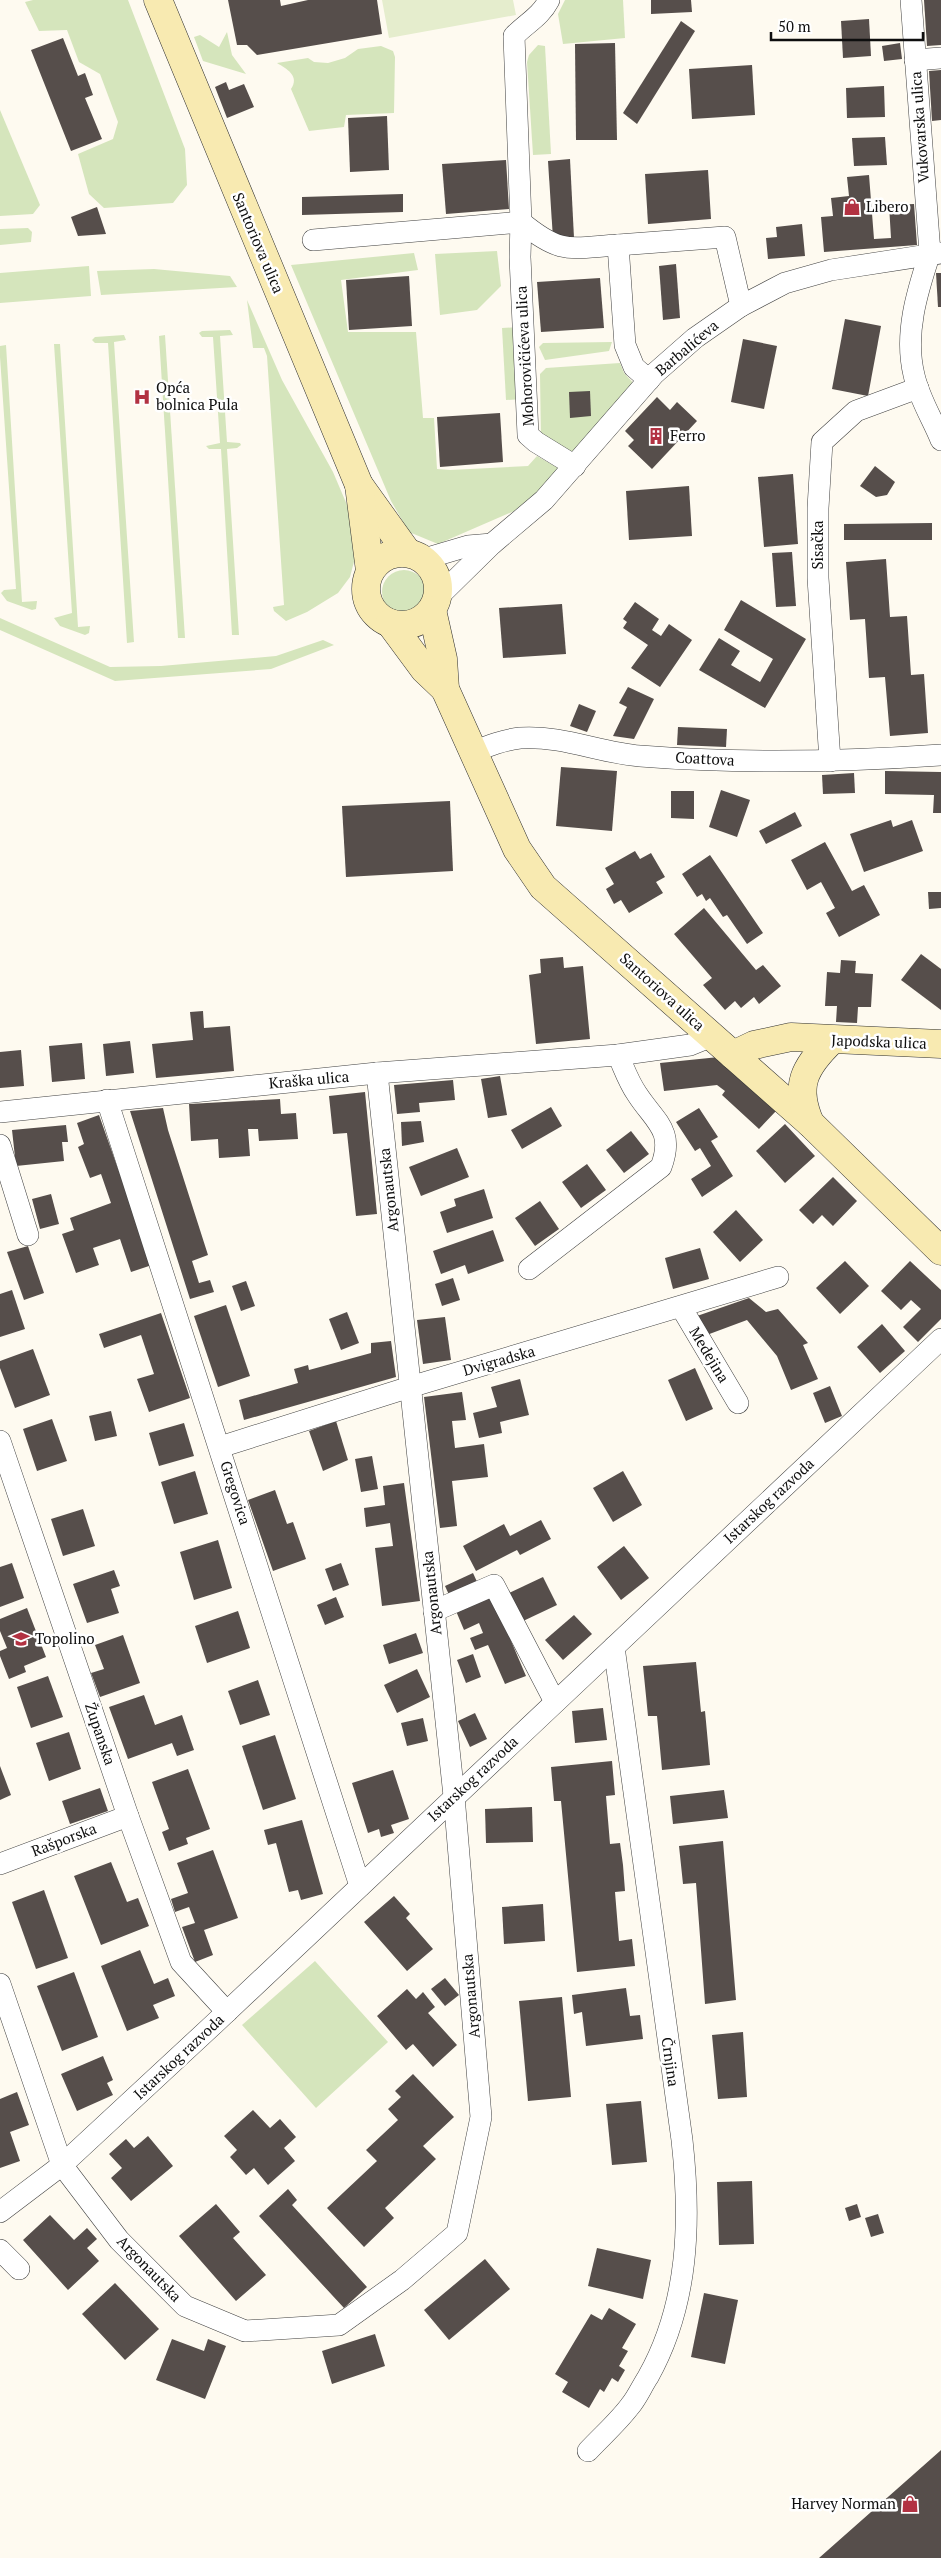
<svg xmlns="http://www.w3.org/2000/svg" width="941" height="2558" font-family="'PT Serif',serif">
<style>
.green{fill:#d5e5bc}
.pitch{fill:#e5edcd}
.building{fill:#564e4b}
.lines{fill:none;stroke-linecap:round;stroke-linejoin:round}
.street-casing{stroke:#414141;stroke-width:22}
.secondary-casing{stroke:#303030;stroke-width:29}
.street{stroke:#fff;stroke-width:21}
.secondary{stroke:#f8eab1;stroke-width:28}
.labels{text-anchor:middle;stroke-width:5;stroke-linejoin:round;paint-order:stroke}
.street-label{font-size:15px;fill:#0e0e0e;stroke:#fff}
.poi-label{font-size:15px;fill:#0e0e0e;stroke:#fff;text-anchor:start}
</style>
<rect width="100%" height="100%" fill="#fefaf0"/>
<g class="green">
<polygon points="33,0 128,0 185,149 187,185 173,203 104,208 89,194 78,154 113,139 118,122 100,74 79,62 67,30 39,31 25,2"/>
<polygon points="565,0 623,0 625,38 563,44 558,14"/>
<polygon points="227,32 232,55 246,74 203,61 194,37 200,35 219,47"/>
<polygon points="538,45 545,46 551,154 533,155 527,62 529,55"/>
<path d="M381 46 393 51 395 57 394 113 346 115 344 127 309 131 291 89C300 76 287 69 277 63L308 58 314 62 328 63 345 58 358 49Z"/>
<polygon points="0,110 40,205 33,214 0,216"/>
<polygon points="28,228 32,232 31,242 0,245 0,229"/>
<polygon points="497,251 501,286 477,310 440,315 435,254"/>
<polygon points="414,253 418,270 341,280 348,332 416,332 423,418 434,418 437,469 450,470 528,466 537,456 565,472 542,499 438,544 409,532 391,501 291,265"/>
<polygon points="89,266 91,296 0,303 0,273"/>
<polygon points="154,269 230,276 237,287 101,295 97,271"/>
<polygon points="247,300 282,380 333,472 356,526 357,550 350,577 338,593 307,612 286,621 274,611 273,607 284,605 267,356 264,348 253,348"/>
<polygon points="519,327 523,399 506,400 502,328"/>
<polygon points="230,330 233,335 220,336 227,442 240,443 241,445 237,448 227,449 239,635 232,635 221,449 209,449 206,446 220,443 213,337 202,337 199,333 202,331"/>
<polygon points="124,335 126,340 114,342 134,642 127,643 108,343 95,343 92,340 95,337"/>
<polygon points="165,335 185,638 178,638 159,336"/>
<polygon points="612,342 609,351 545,360 539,347 543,343"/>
<polygon points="54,344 60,344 78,627 90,626 89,633 85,635 60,626 54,618 72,613"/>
<polygon points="6,345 22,602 37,601 36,609 32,610 7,601 1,593 4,590 16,589 0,357 0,346"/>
<polygon points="620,363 624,373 638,388 574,462 541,441 540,374 546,368"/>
<circle cx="404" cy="592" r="22"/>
<polygon points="0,618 110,667 161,666 276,656 323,640 334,645 271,669 115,681 0,630"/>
<polygon points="315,1961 388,2042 316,2108 242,2025"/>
</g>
<polygon class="pitch" points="382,0 513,0 516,15 389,38"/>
<g class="building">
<polygon points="228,0 280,0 281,6 308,0 377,0 382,34 257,55 247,45 237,45"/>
<polygon points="651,0 691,0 692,12 651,14"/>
<polygon points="924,0 941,0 941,45 927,46"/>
<polygon points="869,19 871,56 843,58 841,21"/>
<polygon points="681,21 695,31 637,124 623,113"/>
<polygon points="63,38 78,76 85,73 93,95 85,98 102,139 71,151 31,50"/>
<polygon points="615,43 617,140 576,140 575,44"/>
<polygon points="900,43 902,59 884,61 882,46"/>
<polygon points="752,65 755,115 692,119 689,69"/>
<polygon points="941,70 941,120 932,121 929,71"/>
<polygon points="226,82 229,90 244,84 254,107 227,118 215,87"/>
<polygon points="884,86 885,117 847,118 846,88"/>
<polygon points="387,116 389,170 350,172 348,118"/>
<polygon points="885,137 887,165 854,166 852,138"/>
<polygon points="570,159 574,238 553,239 548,161"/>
<polygon points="506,160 509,209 446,214 442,164"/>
<polygon points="708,170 711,219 648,224 645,174"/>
<polygon points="869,175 874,239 891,238 889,205 914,204 917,245 824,252 821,217 833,216 831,198 849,196 847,177"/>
<polygon points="403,194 403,212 302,215 302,197"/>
<polygon points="97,207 106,234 78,236 71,217"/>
<polygon points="802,224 805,256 768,259 766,238 777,237 776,227"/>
<polygon points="676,264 680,318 663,320 659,266"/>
<polygon points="936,273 941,273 941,307 938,307"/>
<polygon points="409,276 412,326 349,330 346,280"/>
<polygon points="600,278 604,328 541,332 537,282"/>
<polygon points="845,319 881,326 868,396 832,389"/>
<polygon points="743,339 777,346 764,409 731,402"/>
<polygon points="590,391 591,416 570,418 569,392"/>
<polygon points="657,397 670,410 677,402 697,421 652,469 628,446 634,440 625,431"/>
<polygon points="500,413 503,462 440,467 437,417"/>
<polygon points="875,466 895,482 887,495 876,497 860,486"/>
<polygon points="793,474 798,544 764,547 758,477"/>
<polygon points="689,486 692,536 629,540 626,491"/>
<polygon points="932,523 932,540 844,540 844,524"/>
<polygon points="792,552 796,606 776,607 772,553"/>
<polygon points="886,559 890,617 907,616 911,675 924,674 928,733 890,736 885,677 869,678 865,619 850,620 846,562"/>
<polygon points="741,600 806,639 765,708 699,670 719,638 740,651 731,665 760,682 773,659 724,630"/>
<polygon points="635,602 659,619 652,630 661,636 669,624 692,640 660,687 631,668 648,645 623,628 627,622 623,619"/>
<polygon points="562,604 566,654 503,658 499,608"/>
<polygon points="628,687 654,699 634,739 613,736 627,707 619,703"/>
<polygon points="579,704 596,711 587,732 570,726"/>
<polygon points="678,727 727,729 726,747 677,745"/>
<polygon points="561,767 617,771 612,831 556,826"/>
<polygon points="885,771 941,772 941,813 933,813 934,795 885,794"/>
<polygon points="854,773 855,793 823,794 822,775"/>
<polygon points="721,790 750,800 737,837 709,827"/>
<polygon points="671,791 694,791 694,819 671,818"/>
<polygon points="450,801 453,871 346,877 342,806"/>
<polygon points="795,812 802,826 766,844 759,831"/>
<polygon points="891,820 893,827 912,820 923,851 864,872 850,834"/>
<polygon points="825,842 852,891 864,885 880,915 839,937 826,913 835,908 821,882 807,890 791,860"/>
<polygon points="635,851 640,859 651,853 665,877 656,882 663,893 629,913 621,900 614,904 606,889 614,884 605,868"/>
<polygon points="710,855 763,933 747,944 727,915 723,917 710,898 706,901 702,894 697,897 682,874"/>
<polygon points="928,892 941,892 941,908 929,909"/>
<polygon points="704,908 756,970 763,965 781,986 759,1004 754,997 741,1008 735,1001 725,1010 703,985 712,978 674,934"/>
<polygon points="921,954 941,969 941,1010 901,980"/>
<polygon points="563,957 564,968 583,966 590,1039 536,1044 529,975 541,973 540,959"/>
<polygon points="841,960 856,961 855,973 873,974 871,1007 858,1007 857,1023 836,1022 837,1006 825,1006 827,972 840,973"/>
<polygon points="203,1011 204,1028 230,1026 234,1071 156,1078 152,1044 193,1040 190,1012"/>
<polygon points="130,1041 134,1073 106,1076 103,1044"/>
<polygon points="82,1043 85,1079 52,1082 49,1046"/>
<polygon points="21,1050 24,1086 0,1088 0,1052"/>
<polygon points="719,1057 776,1111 759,1129 722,1095 725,1091 717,1085 664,1091 660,1063"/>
<polygon points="500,1076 507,1115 488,1118 481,1079"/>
<polygon points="453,1080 455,1100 419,1103 420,1112 397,1114 394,1085"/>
<polygon points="365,1092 377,1214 356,1216 347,1133 333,1134 329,1096"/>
<polygon points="280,1099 281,1114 296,1113 298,1139 259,1141 258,1129 248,1129 250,1156 219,1158 218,1139 191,1141 189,1104"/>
<polygon points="551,1107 562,1126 522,1149 511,1130"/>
<polygon points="163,1108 168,1130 208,1255 192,1261 199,1283 210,1280 214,1292 190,1299 130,1111"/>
<polygon points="699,1108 718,1137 711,1141 733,1176 702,1197 691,1179 711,1166 700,1148 695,1151 676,1122"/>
<polygon points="99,1115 152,1265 131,1272 120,1239 93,1248 99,1265 76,1273 62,1234 74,1230 70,1218 111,1203 101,1174 90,1178 78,1147 84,1144 77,1123"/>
<polygon points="421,1121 424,1142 402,1146 401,1122"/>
<polygon points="785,1124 815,1156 785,1183 756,1151"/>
<polygon points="66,1125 68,1142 62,1142 64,1161 16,1166 12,1130"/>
<polygon points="631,1131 649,1154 624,1173 606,1150"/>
<polygon points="457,1148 469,1177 421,1196 409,1167"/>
<polygon points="587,1164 606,1190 581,1208 562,1182"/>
<polygon points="833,1177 857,1201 833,1226 822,1215 813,1224 799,1210"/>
<polygon points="484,1189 493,1218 447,1233 440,1212 456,1206 454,1199"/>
<polygon points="51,1194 59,1224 40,1229 32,1199"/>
<polygon points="540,1201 559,1229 535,1246 515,1218"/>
<polygon points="736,1210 763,1240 740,1262 713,1232"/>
<polygon points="493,1230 504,1261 468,1274 465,1265 441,1274 433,1251"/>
<polygon points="28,1246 44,1293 24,1300 7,1252"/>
<polygon points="700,1248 709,1279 673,1289 665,1258"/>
<polygon points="845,1261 869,1286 840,1314 816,1288"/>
<polygon points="910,1261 941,1290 941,1319 918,1342 903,1327 921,1309 911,1300 901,1310 881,1291"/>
<polygon points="453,1278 460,1300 442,1306 435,1284"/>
<polygon points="246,1281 255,1306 241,1311 232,1286"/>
<polygon points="12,1290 25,1329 0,1337 0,1294"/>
<polygon points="749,1298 766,1312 778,1309 808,1343 803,1345 818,1379 791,1390 777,1356 747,1320 704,1336 697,1316"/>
<polygon points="226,1305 250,1376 218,1387 194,1316"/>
<polygon points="347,1312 359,1343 341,1350 329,1319"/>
<polygon points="161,1313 190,1398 149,1412 137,1379 154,1374 141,1335 104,1348 99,1334"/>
<polygon points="445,1317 451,1360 423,1364 417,1320"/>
<polygon points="882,1324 905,1351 880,1373 857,1347"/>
<polygon points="391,1341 396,1377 244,1420 239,1400 298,1383 294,1369 308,1365 309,1370 371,1353 371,1343"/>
<polygon points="33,1349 50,1395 15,1408 0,1368 0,1361"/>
<polygon points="695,1368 713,1409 686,1421 668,1380"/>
<polygon points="520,1379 529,1415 500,1422 502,1433 479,1438 473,1413 497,1407 491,1387"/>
<polygon points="830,1386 842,1416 825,1423 813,1393"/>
<polygon points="462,1392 466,1420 452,1421 455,1448 484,1444 488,1477 452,1481 457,1526 440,1528 424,1397"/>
<polygon points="111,1411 117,1436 95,1441 89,1416"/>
<polygon points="52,1419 67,1461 37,1471 23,1429"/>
<polygon points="336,1421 348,1460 323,1471 309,1431"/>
<polygon points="184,1423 194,1456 159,1466 149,1433"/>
<polygon points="372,1456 378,1489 361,1492 355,1459"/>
<polygon points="195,1471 208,1514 174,1524 161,1482"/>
<polygon points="623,1471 642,1505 613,1522 593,1488"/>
<polygon points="404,1483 420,1601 382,1606 375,1548 393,1546 390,1523 366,1527 364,1508 385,1505 383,1486"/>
<polygon points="275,1490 287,1524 293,1522 306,1559 273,1571 248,1500"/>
<polygon points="83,1509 95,1546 63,1556 51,1519"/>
<polygon points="541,1520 551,1539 520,1555 517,1550 476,1571 463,1546 504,1524 510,1536"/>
<polygon points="218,1540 232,1588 194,1600 180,1552"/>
<polygon points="624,1546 649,1578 621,1600 597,1567"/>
<polygon points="12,1563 24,1598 0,1607 0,1567"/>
<polygon points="341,1563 349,1585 333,1591 325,1569"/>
<polygon points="114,1570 120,1586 111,1589 119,1613 87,1623 73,1584"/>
<polygon points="473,1573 478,1584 450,1597 445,1586"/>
<polygon points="543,1577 557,1605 521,1622 507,1594"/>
<polygon points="492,1596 526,1676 505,1684 488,1645 475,1650 470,1638 483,1633 479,1623 464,1630 456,1611"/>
<polygon points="336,1597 344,1617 325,1625 317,1605"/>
<polygon points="27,1608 46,1657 24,1666 26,1672 9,1679 0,1656 0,1651 7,1648 0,1631 0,1619"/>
<polygon points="238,1611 250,1648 207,1663 195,1626"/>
<polygon points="574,1615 592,1634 563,1660 545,1640"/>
<polygon points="416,1633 423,1653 389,1664 383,1645"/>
<polygon points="123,1635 140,1683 100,1697 91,1673 104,1669 95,1645"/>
<polygon points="473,1654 481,1677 466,1683 457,1660"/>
<polygon points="696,1662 701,1712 705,1711 710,1765 662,1770 657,1716 648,1716 643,1666"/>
<polygon points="417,1669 430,1697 397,1713 384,1685"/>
<polygon points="48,1676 63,1717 31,1728 17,1687"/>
<polygon points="258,1680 270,1715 240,1725 228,1691"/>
<polygon points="144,1695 155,1725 182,1715 194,1750 177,1756 172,1743 128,1759 109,1707"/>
<polygon points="603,1708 607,1740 575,1743 572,1711"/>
<polygon points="475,1713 487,1739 470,1747 458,1721"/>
<polygon points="423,1718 428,1741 407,1746 401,1723"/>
<polygon points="69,1732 81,1769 49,1781 36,1743"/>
<polygon points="275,1735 296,1799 263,1810 242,1746"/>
<polygon points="612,1761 615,1795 606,1796 610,1844 620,1843 623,1865 625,1891 615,1892 619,1941 632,1939 635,1966 577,1972 561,1801 554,1801 551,1767"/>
<polygon points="0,1766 11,1795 0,1800"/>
<polygon points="188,1769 210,1829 186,1838 188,1844 169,1851 162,1832 169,1829 152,1782"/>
<polygon points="393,1770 409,1819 391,1825 394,1833 381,1837 379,1829 368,1833 352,1783"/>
<polygon points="100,1788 108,1811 70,1824 62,1801"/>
<polygon points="724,1790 728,1818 673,1824 670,1796"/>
<polygon points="532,1807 533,1842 486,1843 485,1809"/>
<polygon points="302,1820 323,1894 301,1900 298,1890 289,1892 276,1843 268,1845 264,1830"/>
<polygon points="723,1841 736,2000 705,2004 696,1883 683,1884 679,1846"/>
<polygon points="213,1850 238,1918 204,1930 213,1955 195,1962 182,1927 195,1923 189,1907 175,1912 171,1899 188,1893 177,1863"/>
<polygon points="111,1862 127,1902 138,1898 149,1926 101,1945 74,1876"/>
<polygon points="44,1890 68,1958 36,1969 12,1902"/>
<polygon points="394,1896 410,1914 406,1918 433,1949 407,1971 364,1922"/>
<polygon points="543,1904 545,1941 504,1944 502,1907"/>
<polygon points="140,1950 154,1984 168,1978 175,1996 153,2005 159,2018 127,2031 101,1966"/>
<polygon points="74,1972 98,2037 62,2051 37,1986"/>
<polygon points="445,1978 459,1995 445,2006 431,1989"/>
<polygon points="626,1988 630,2016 640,2015 643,2039 586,2046 582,2012 574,2014 572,1995"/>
<polygon points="407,1989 416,1999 423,1992 435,2007 428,2013 457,2045 433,2067 413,2044 406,2050 377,2016"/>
<polygon points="562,1997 571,2097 528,2101 519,2001"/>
<polygon points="743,2032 747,2097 718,2099 712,2035"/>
<polygon points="103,2056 113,2080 107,2083 113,2095 77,2111 61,2074"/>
<polygon points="413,2074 454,2117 423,2146 436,2159 385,2208 394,2218 364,2247 327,2208 377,2161 366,2150 398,2120 388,2109 401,2097 395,2091"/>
<polygon points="17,2092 29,2125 10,2132 20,2161 0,2168 0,2099"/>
<polygon points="641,2101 647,2162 612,2165 606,2104"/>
<polygon points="253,2110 270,2128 280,2119 296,2137 284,2148 295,2161 268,2185 254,2168 246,2175 230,2157 237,2150 224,2136"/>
<polygon points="148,2136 173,2166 131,2201 111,2178 122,2168 109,2154 126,2139 134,2148"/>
<polygon points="752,2181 754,2244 719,2245 717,2182"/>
<polygon points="288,2189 297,2200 292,2205 367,2287 344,2308 259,2216"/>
<polygon points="216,2204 240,2232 233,2238 266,2275 236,2301 179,2236"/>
<polygon points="857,2204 861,2217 849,2221 845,2208"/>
<polygon points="878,2214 884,2233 871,2237 865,2218"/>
<polygon points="50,2215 74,2240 87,2228 97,2239 87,2248 99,2261 68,2290 23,2240"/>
<polygon points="597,2248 651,2260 643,2299 588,2286"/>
<polygon points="485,2259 510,2289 449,2340 424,2310"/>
<polygon points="115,2283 159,2329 125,2360 82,2314"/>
<polygon points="704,2293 738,2300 725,2364 691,2357"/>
<polygon points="609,2308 636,2324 622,2348 628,2351 619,2366 625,2370 618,2382 612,2378 604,2392 600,2389 589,2408 562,2392 568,2382 555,2374 591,2314 602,2320"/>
<polygon points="375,2334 385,2366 332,2384 322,2351"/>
<polygon points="172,2339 204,2351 208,2339 226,2346 205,2399 156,2380"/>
<polygon points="941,2450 941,2558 819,2558 940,2451"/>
</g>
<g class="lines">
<g class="street-casing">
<g id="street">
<path d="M911 0 930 253C917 292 904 334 914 375 919 398 932 418 941 440"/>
<polyline points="915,60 941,58"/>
<polyline points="521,222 520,257 528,435 536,442 575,466"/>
<path d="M521 222C561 255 569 248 618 245"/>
<path d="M313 240 521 222 514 36C528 22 540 17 549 0"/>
<polyline points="649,380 634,367 625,345 618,245 725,237 741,306"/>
<polyline points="424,559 468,546 492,544"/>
<polyline points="437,598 492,544 544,500 654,374 695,338 741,306 785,283 831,270 941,253"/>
<path d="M473 752C488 746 503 740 520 738 561 735 601 753 640 756 741 764 841 762 941 755"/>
<polyline points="830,761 818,578 818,508 822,442 856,411 918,388"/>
<polyline points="107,1100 360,1886"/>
<polyline points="0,1112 377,1073 618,1055 690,1045 712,1036"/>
<polyline points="0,1145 28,1235"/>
<path d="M529 1269 661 1167C675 1130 655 1122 637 1094 628 1081 624 1068 618 1055"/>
<polyline points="681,1307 738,1403"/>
<polyline points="0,1441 128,1816 181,1962 227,2012"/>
<polyline points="220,1447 410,1387 778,1277"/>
<polyline points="434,1611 494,1585 555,1702"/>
<polyline points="0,1864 128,1816"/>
<polyline points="0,1984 62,2165 119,2240 185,2306 245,2331 339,2325 402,2280 457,2233 481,2117 454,1796 377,1073"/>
<polyline points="0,2212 62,2165 214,2024 941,1339"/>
<polyline points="0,2250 19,2269"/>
<path d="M588 2451C602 2436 618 2422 630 2406 637 2398 642 2386 648 2377 689 2304 691 2221 682 2140L614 1647"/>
</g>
</g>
<g class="secondary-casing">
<g id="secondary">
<polyline points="158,0 359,485 407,552"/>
<polyline points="359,485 370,571"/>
<circle cx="402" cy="589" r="36"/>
<polyline points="432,610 443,659 445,689 517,849 543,887 810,1123 941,1251"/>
<polyline points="390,623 424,669 445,689"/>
<polyline points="733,1055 754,1045 791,1037 941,1044"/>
<path d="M810 1123C794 1086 804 1067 832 1040"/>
</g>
</g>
<use href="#street" class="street"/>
<use href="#secondary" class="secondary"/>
</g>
<defs>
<g id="shop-bare" transform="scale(1.35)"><path d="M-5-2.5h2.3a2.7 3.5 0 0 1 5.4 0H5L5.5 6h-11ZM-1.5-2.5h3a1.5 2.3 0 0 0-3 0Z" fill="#b23242" stroke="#fff" stroke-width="2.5" paint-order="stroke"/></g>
<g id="hospital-bare" transform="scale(1.35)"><path d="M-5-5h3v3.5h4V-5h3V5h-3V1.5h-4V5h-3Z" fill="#b23242" stroke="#fff" stroke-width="2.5" paint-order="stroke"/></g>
<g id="building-bare" transform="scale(1.35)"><path d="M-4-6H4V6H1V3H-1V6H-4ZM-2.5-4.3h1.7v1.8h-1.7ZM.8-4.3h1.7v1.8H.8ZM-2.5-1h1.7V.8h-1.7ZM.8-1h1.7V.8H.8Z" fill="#b23242" stroke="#fff" stroke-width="2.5" paint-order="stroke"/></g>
<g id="school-bare" transform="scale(1.35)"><path d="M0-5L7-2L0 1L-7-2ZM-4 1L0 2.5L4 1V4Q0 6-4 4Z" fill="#b23242" stroke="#fff" stroke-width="2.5" paint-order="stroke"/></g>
</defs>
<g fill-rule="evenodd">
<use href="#shop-bare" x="852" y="207"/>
<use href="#hospital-bare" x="142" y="397"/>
<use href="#building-bare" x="656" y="436"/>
<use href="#school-bare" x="21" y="1639"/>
<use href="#shop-bare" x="910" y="2504"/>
</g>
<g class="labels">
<g class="street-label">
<text transform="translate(920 127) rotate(-94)" y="5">Vukovarska ulica</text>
<text transform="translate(258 243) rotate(67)" y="5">Santoriova ulica</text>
<text transform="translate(687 348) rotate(-40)" y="5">Barbalićeva</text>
<text transform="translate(525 356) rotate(-93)" y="5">Mohorovičićeva ulica</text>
<text transform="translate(818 545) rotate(-90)" y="5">Sisačka</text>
<text transform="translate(705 759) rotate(3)" y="5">Coattova</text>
<text transform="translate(662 992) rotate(42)" y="5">Santoriova ulica</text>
<text transform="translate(879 1042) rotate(2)" y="5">Japodska ulica</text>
<text transform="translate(309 1080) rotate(-5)" y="5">Kraška ulica</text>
<text transform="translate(389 1190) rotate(-96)" y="5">Argonautska</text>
<text transform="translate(709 1355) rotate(59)" y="5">Medejina</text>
<text transform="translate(499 1361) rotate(-16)" y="5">Dvigradska</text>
<text transform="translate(235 1493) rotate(72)" y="5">Gregovica</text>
<text transform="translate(769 1501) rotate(-43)" y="5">Istarskog razvoda</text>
<text transform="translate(432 1593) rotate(-96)" y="5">Argonautska</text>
<text transform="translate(100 1734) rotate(71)" y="5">Županska</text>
<text transform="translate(473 1779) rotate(-43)" y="5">Istarskog razvoda</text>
<text transform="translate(64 1840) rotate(-21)" y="5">Rašporska</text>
<text transform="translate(471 1996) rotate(-95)" y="5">Argonautska</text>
<text transform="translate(179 2057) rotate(-43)" y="5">Istarskog razvoda</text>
<text transform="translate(670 2062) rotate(82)" y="5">Črnjina</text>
<text transform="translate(149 2269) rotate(46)" y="5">Argonautska</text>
</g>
<g class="poi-label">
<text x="866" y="212">Libero</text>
<text x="156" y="393">Opća<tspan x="156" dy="17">bolnica Pula</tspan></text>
<text x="670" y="441">Ferro</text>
<text x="35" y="1644">Topolino</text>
<text x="896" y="2509" text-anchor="end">Harvey Norman</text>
</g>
</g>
<path d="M771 32v8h152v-8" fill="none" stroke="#0e0e0e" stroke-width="2.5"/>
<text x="778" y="32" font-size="15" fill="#0e0e0e" stroke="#ffffff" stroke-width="4" paint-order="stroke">50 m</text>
</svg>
